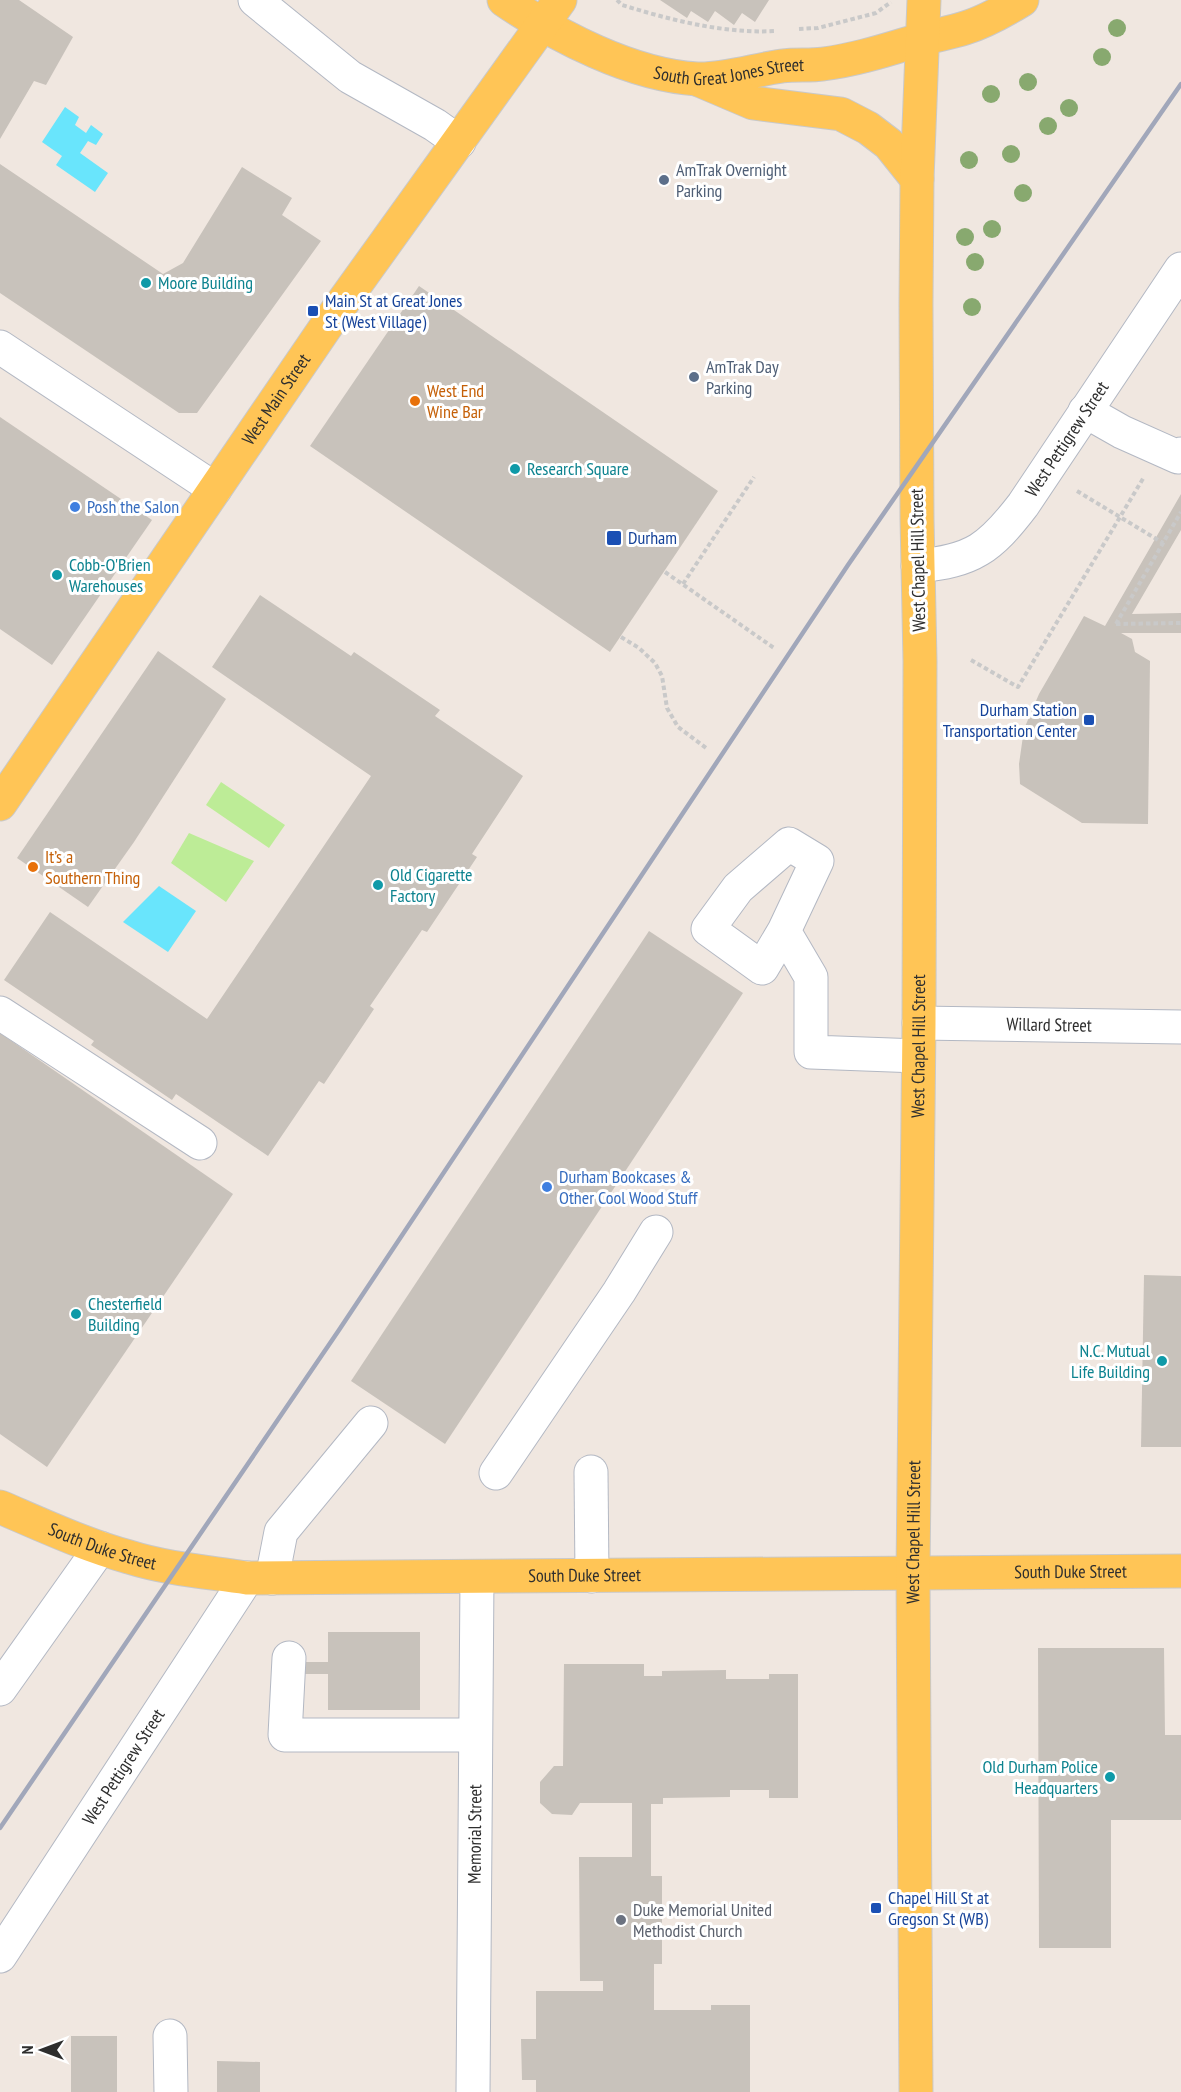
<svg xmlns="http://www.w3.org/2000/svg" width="1181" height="2092" font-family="'PT Sans Narrow',sans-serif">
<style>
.green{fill:#bdec97}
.water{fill:#69e5fc}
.building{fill:#c8c2bb}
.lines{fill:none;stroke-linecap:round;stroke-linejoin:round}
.minor-casing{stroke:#b3b8c3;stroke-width:35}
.major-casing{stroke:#c9c9c9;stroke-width:35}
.path{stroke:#c9c9c9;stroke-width:4;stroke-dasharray:4.5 3;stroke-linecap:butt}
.minor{stroke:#fff;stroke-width:33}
.major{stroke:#ffc556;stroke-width:33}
.rail{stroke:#a1a7ba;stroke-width:4.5}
.tree{fill:#88a96f}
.service-dot{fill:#5c6f8a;stroke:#fff;stroke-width:2}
.culture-dot{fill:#0f9aa8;stroke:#fff;stroke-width:2}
.transit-dot{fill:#1a4fb4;stroke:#fff;stroke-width:2}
.food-dot{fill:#e8710a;stroke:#fff;stroke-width:2}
.shop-dot{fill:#3f7fe0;stroke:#fff;stroke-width:2}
.worship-dot{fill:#6b7280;stroke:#fff;stroke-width:2}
.labels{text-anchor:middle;stroke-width:6;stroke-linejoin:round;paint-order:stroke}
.street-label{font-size:18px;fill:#2e2e2e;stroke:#fff}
.service-label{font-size:18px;fill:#4e5e75;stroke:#fff;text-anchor:start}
.culture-label{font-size:18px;fill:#0d838f;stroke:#fff;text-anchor:start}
.transit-label{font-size:18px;fill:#164399;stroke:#fff;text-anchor:start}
.food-label{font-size:18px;fill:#c56008;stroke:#fff;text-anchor:start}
.shop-label{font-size:18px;fill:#366cbe;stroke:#fff;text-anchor:start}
.worship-label{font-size:18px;fill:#5b616d;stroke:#fff;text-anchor:start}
</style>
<rect width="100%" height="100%" fill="#f0e7e0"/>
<g class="green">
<polygon points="221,782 285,825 269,848 206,805"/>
<polygon points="189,833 254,861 226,902 171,863"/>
</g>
<g class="water">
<polygon points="65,107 79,117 75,125 86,133 91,125 103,134 96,145 88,141 80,153 108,173 95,192 56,165 62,156 42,142"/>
<polygon points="159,886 196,911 168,952 123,922"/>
</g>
<g class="building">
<polygon points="0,0 19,0 73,37 46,85 34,81 0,139"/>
<polygon points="660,0 769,0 755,22 742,13 734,25 715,11 708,22 691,11 687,18"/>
<polygon points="0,164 163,274 183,263 242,167 292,198 282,215 321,241 197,413 179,413 0,293"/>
<polygon points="419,286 718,491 610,652 310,446"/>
<polygon points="0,417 152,520 52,665 0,629"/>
<polygon points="1181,494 1181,530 1132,614 1181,613 1181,633 1121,633 1132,639 1135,652 1150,661 1148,824 1082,823 1020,784 1019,764 1024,729 1039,694 1084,616 1105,626"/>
<polygon points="260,595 351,656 354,652 440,710 435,716 523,776 472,854 477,857 427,932 422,930 370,1006 374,1009 324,1084 319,1081 268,1156 176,1094 172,1100 91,1045 94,1041 4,980 50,912 207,1019 371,776 212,667"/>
<polygon points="158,651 226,699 134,842 88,907 17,858"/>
<polygon points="649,931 743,993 445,1444 351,1381"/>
<polygon points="0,1033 233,1194 47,1467 0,1434"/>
<polygon points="1144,1275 1181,1276 1181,1447 1141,1447"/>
<polygon points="328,1632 420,1632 420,1710 328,1710 328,1674 305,1674 305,1662 328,1662"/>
<polygon points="1038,1648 1164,1648 1165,1735 1181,1735 1181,1820 1111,1820 1111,1948 1039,1948"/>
<polygon points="564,1664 644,1664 644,1676 662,1676 662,1671 726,1670 726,1679 769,1679 769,1674 798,1674 798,1798 769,1798 769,1790 730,1790 730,1797 663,1798 663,1804 651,1804 651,1876 662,1876 662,1964 654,1964 654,2010 711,2010 711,2005 750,2005 750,2092 536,2092 536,2080 522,2080 521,2039 536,2039 536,1991 603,1991 603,1981 580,1981 579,1857 632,1857 632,1803 580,1803 572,1815 552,1814 540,1803 540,1782 554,1766 563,1766"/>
<rect x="71" y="2036" width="46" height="56"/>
<polygon points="217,2061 260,2062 260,2092 217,2092"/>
</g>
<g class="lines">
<g class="minor-casing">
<g id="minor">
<polyline points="255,0 350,77 435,125 459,142"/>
<polyline points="0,347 215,489"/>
<polyline points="1085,411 1122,432 1178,457 1181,454"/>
<path id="s1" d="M918 566C973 561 990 548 1023 505L1181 269"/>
<polyline points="784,931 762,968 708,929 738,888 789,844 817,861 784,931 811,977 811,1052 918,1056"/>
<polyline points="0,1013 200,1143"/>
<path id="s2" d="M919 1023 1181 1027"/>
<polyline points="591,1472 592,1576"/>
<polyline points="496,1473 619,1292 656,1232"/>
<polyline points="272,1578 281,1532 371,1423"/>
<polyline points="289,1658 285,1735 475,1735"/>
<polyline points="0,1689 100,1548"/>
<path id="s3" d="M0 1956 247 1578"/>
<polyline points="170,2036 171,2092"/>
<path id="s4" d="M473 2092 477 1577"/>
</g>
</g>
<g class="major-casing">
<g id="major">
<path id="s5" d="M504 0C557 36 631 75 697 79 725 80 754 70 782 66 796 64 810 66 823 64 855 60 886 50 916 41 932 36 949 33 965 28 985 22 1004 11 1022 0"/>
<polyline points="699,80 753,103 841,114 868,128 889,144 917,179"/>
<path id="s6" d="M0 804 338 309 560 0"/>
<path id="s7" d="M0 1507C42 1525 85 1545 129 1557 167 1569 208 1572 247 1578L1181 1571"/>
<path id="s8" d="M916 2092 913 1573 919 1023 920 661 917 518 916 304 917 179 924 0"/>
</g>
</g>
<g class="path">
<path d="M617 0 622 5C671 20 724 34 776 31"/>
<polyline points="799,29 818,28 876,13 891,2"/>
<polyline points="1077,491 1163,543"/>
<polyline points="665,572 774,648"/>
<polyline points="683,584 754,477"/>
<polyline points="1116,624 1181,512"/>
<polyline points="1116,624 1181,623"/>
<polyline points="621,637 639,648 655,663 662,676 667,708 678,727 706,748"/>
<polyline points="971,660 1018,687 1144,477"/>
</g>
<use href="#minor" class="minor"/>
<use href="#major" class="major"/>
<polyline class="rail" points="0,1828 339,1330 848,565 1181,84"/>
</g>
<g class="tree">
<circle cx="1117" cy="28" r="9"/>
<circle cx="1102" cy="57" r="9"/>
<circle cx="1028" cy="82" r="9"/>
<circle cx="991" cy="94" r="9"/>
<circle cx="1069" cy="108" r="9"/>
<circle cx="1048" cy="126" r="9"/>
<circle cx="1011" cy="154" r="9"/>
<circle cx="969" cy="160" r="9"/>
<circle cx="1023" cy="193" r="9"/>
<circle cx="992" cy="229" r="9"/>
<circle cx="965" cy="237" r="9"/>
<circle cx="975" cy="262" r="9"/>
<circle cx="972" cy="307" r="9"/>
</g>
<g class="service-dot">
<circle cx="664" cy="180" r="6"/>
<circle cx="694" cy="377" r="6"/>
</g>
<g class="culture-dot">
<circle cx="146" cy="283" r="6"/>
<circle cx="515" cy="469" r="6"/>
<circle cx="57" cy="575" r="6"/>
<circle cx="378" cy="885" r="6"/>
<circle cx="76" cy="1314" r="6"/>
<circle cx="1162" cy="1361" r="6"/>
<circle cx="1110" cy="1777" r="6"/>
</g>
<g class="transit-dot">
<rect x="307" y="305" width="12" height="12" rx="3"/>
<rect x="606" y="530" width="16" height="16" rx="3"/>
<rect x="1083" y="714" width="12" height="12" rx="3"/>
<rect x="870" y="1902" width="12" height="12" rx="3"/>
</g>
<g class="food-dot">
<circle cx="415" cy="401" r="6"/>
<circle cx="33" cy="867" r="6"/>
</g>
<g class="shop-dot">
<circle cx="75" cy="507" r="6"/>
<circle cx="547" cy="1187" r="6"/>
</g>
<circle class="worship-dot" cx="621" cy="1920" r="6"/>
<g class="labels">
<g class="street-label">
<text dy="6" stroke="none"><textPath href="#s5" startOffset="243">South Great Jones Street</textPath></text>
<text dy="6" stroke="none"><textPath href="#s6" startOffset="490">West Main Street</textPath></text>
<text dy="6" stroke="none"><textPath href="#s1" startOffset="206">West Pettigrew Street</textPath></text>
<text transform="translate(918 560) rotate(-91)" y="6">West Chapel Hill Street</text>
<text dy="6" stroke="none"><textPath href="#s2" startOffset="130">Willard Street</textPath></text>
<text dy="6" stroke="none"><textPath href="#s8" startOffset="1046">West Chapel Hill Street</textPath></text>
<text dy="6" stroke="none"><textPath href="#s8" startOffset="560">West Chapel Hill Street</textPath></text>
<text dy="6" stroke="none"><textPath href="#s7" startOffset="110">South Duke Street</textPath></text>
<text dy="6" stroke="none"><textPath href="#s7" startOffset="1082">South Duke Street</textPath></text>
<text dy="6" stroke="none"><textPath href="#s7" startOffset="596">South Duke Street</textPath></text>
<text dy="6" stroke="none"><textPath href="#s3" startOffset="226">West Pettigrew Street</textPath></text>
<text dy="6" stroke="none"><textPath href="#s4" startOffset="258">Memorial Street</textPath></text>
</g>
<g class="service-label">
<text x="676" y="176">AmTrak Overnight<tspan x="676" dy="21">Parking</tspan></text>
<text x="706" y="373">AmTrak Day<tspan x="706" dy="21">Parking</tspan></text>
</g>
<g class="culture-label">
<text x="158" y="289">Moore Building</text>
<text x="527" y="475">Research Square</text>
<text x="69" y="571">Cobb-O'Brien<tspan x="69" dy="21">Warehouses</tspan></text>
<text x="390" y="881">Old Cigarette<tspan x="390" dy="21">Factory</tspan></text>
<text x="88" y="1310">Chesterfield<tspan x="88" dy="21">Building</tspan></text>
<text x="1150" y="1357" text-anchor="end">N.C. Mutual<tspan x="1150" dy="21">Life Building</tspan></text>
<text x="1098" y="1773" text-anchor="end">Old Durham Police<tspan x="1098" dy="21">Headquarters</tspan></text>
</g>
<g class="transit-label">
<text x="325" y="307">Main St at Great Jones<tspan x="325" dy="21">St (West Village)</tspan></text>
<text x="628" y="544">Durham</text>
<text x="1077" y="716" text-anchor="end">Durham Station<tspan x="1077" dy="21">Transportation Center</tspan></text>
<text x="888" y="1904">Chapel Hill St at<tspan x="888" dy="21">Gregson St (WB)</tspan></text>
</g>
<g class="food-label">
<text x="427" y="397">West End<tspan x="427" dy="21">Wine Bar</tspan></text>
<text x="45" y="863">It’s a<tspan x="45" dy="21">Southern Thing</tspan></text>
</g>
<g class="shop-label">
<text x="87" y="513">Posh the Salon</text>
<text x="559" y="1183">Durham Bookcases &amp;<tspan x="559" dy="21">Other Cool Wood Stuff</tspan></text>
</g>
<g class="worship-label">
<text x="633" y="1916">Duke Memorial United<tspan x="633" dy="21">Methodist Church</tspan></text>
</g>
</g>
<g transform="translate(42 2050) rotate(270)" stroke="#ffffff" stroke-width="4.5" paint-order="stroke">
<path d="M0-4.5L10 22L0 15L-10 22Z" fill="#2e2e2e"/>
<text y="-9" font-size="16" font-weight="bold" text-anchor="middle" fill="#2e2e2e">N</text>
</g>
</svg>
